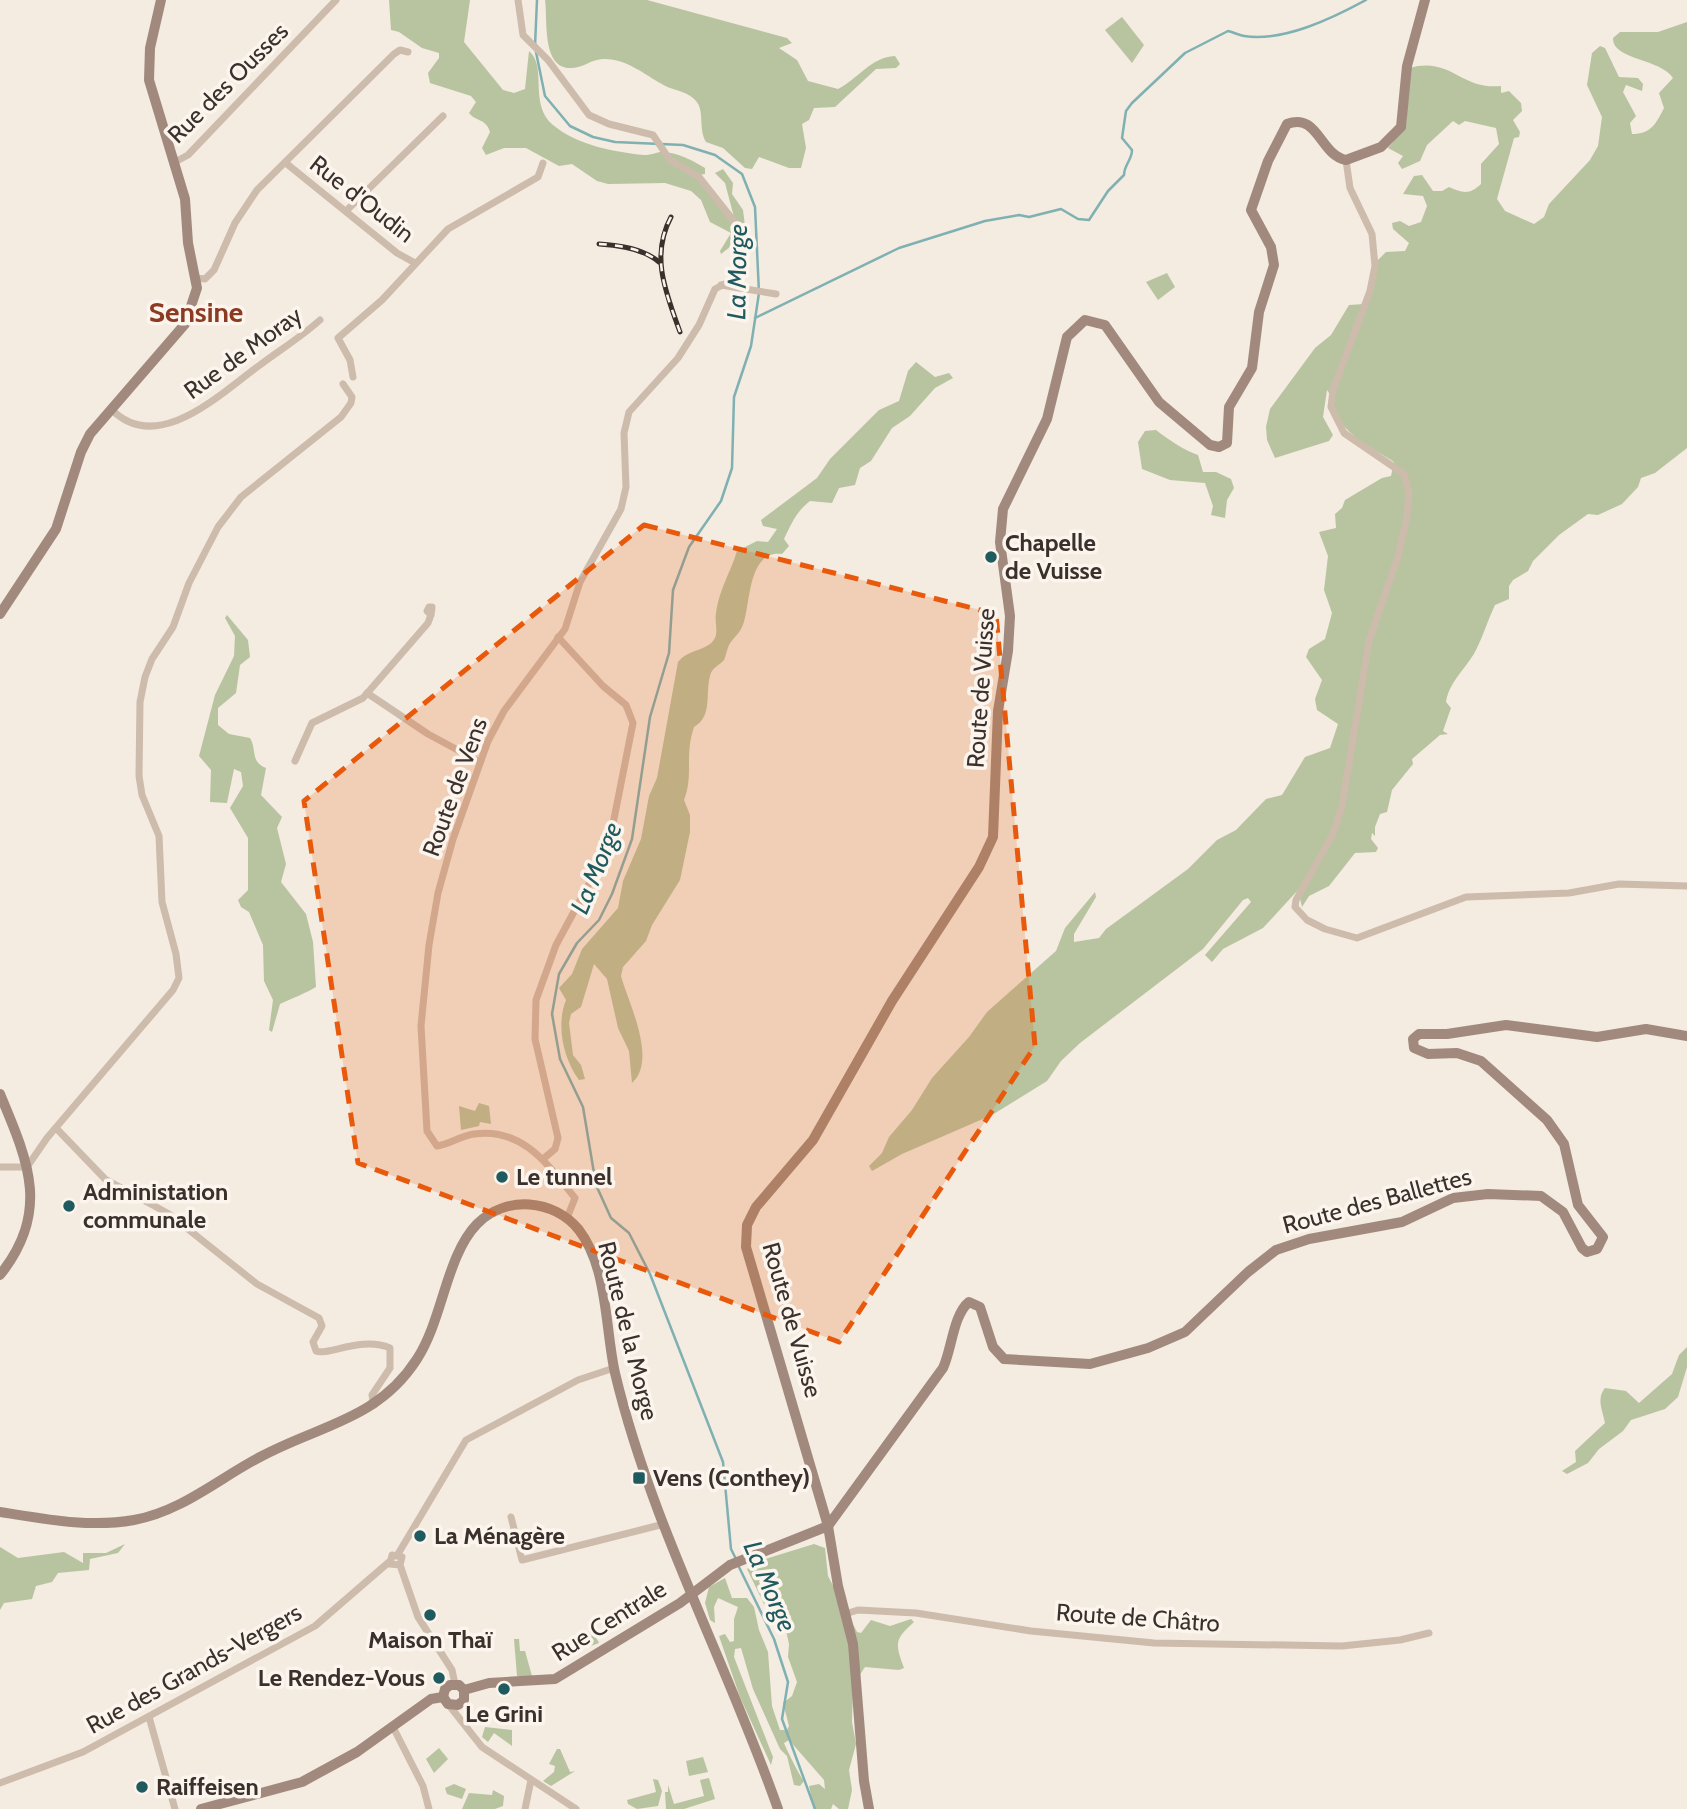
<svg xmlns="http://www.w3.org/2000/svg" width="1687" height="1809" font-family="Cabin,sans-serif">
<style>
.green{fill:#b8c4a0}
.lines{fill:none;stroke-linecap:round;stroke-linejoin:round}
.stream{stroke:#7fb0b2;stroke-width:2.5}
.street{stroke:#cdbbac;stroke-width:7}
.secondary{stroke:#a18a7d;stroke-width:10}
.rail-casing{stroke:#3b302b;stroke-width:5}
.rail{stroke:#fbf5ee;stroke-width:2.5;stroke-dasharray:8;stroke-linecap:butt}
.marked{fill:#e8590c;fill-opacity:0.2;stroke:#e8590c;stroke-width:5;stroke-dasharray:14 9;stroke-linejoin:round}
.poi-dot{fill:#1f5a5e;stroke:#fbf5ee;stroke-width:2.5}
.labels{text-anchor:middle;stroke-width:7;stroke-linejoin:round;paint-order:stroke}
.street-label{font-size:24px;fill:#3b302b;stroke:#fbf5ee}
.poi-label{font-size:24px;font-weight:bold;fill:#3b302b;stroke:#fbf5ee;text-anchor:start}
.water-label{font-size:26px;font-style:italic;fill:#1f5a5e;stroke:#fbf5ee}
.quarter-label{font-size:28px;font-weight:bold;fill:#8c3b22;stroke:#fbf5ee}
</style>
<rect width="100%" height="100%" fill="#f4ebe1"/>
<g class="green">
<path d="M389 0H470L464 42 503 90 514 93 525 89 529 51C548 67 528 104 553 125 577 145 614 152 644 155 651 155 654 153 660 152 675 151 694 161 705 168V174L699 175 735 221 725 183 715 173 723 169 733 183 732 194 743 210 747 241 740 239 721 254 720 251 731 233 710 222 701 200 691 191 665 183 608 184 597 181 572 164 559 166 526 148H504L486 155 482 148 490 132C486 118 476 122 469 113L476 102 471 96 430 83 428 73 439 58V53L422 48 399 32 391 30Z"/>
<path d="M545 0H647L787 38 792 43 779 48 797 60 808 81 838 89C858 79 871 57 895 56L900 64 896 68 876 69 835 107 814 108 809 120 802 124 806 148 801 168H789L759 157 752 169 745 168 723 148 706 142C698 129 705 111 696 101 687 90 672 91 662 84 644 74 625 58 603 59 592 59 583 68 572 68 541 70 548 19 545 0Z"/>
<polygon points="1122,17 1144,45 1132,63 1105,30"/>
<path d="M1687 22V448L1655 473 1641 478 1638 487 1622 504 1598 515 1588 514 1559 535 1533 561 1528 571 1513 580 1509 586V599L1495 605C1488 619 1484 634 1477 648 1468 667 1449 681 1446 702L1451 708 1443 731 1448 734 1440 735 1412 759 1413 764 1392 790 1387 812 1380 814 1375 827V836L1372 833 1371 839 1378 848 1376 852 1355 853 1329 886 1309 896 1302 907 1298 890 1263 928 1223 949 1212 962 1205 955 1251 902 1248 898 1243 900 1203 949 1080 1043 1061 1061 1047 1081 992 1115 902 1154 872 1171 869 1166 882 1153 889 1137 912 1110 932 1078 969 1037 987 1012 1056 951 1065 928 1095 892 1096 897 1074 934V942L1099 938 1106 929 1188 869 1217 840 1236 830 1266 799 1282 795 1305 757 1330 748 1338 724 1317 710 1315 699 1322 680 1306 657 1309 649 1325 639 1332 613 1324 590 1328 556 1319 532 1336 528 1335 514 1342 508 1345 500 1382 478 1391 476 1394 462C1375 449 1349 438 1337 416 1333 408 1333 398 1327 390L1323 417 1333 435 1329 441 1275 458 1267 440 1266 427 1270 409 1315 348 1331 335 1349 305 1364 304 1376 262 1386 252 1405 251 1409 243 1393 229 1392 223 1400 221 1409 226 1421 222 1427 206 1423 196 1403 194 1414 176 1422 175 1433 191H1442L1449 187C1462 193 1470 195 1481 184V164L1499 144 1496 128 1465 121 1459 125 1453 121 1427 145 1420 161 1402 169 1398 163 1403 156 1388 148 1406 126 1409 68C1451 56 1460 90 1501 86V93L1509 91 1521 103 1522 111 1513 120 1520 132 1519 137 1514 138 1497 199 1505 211 1534 224 1544 217 1549 204 1590 160 1598 146 1602 117 1587 85 1592 53 1600 46 1605 48 1619 77 1638 78 1643 84 1642 91 1626 85 1623 92 1636 116 1630 123 1632 134C1651 134 1656 124 1664 108L1659 93 1673 78C1660 58 1612 60 1613 38L1620 32H1658Z"/>
<polygon points="1167,273 1175,287 1158,300 1146,282"/>
<path d="M916 362 935 377 949 373 953 378 935 388 910 416 892 428 871 461 860 468 855 485 839 488 832 503 810 501C795 513 792 523 784 539L789 546 782 554C746 549 751 609 742 627 739 634 733 638 729 645 727 649 726 656 724 660 719 666 712 667 710 676 705 694 713 716 694 727 684 756 694 774 684 800L690 815V832L680 880 652 925 646 941 623 967 621 976C628 1002 658 1060 632 1083L629 1051 618 1028 607 979 594 964 581 1007 571 1014 569 1023 573 1055 581 1065 585 1079 579 1080C563 1058 556 1025 566 1000L559 988 572 974 582 949 618 908 623 881 641 839 649 796 657 778 678 662C688 650 699 652 710 644 721 636 714 623 716 613 720 587 730 574 737 551L757 541 768 542 777 529 763 526 761 520 817 478 830 459 879 410 899 401 908 371Z"/>
<path d="M1156 430C1166 438 1185 451 1198 455L1203 472H1216L1231 479 1234 488 1227 500 1225 518 1211 515 1213 506 1205 483 1170 480 1142 469 1138 442 1145 431Z"/>
<path d="M227 615 248 640 250 657 240 665 236 693 218 708V725L229 734 250 738C257 749 250 762 266 768L261 795 282 817 277 828 286 864 281 882 306 914 313 942 316 987C304 994 293 998 280 1004L272 1032 269 1030 273 1000 264 981 263 945 249 912 241 907 238 900 248 890V838L230 808 243 786 241 772 234 769 227 803 210 802 211 770 199 756 215 695 234 656 235 636 225 618Z"/>
<polygon points="479,1103 489,1106 491,1124 480,1122 479,1126 461,1130 459,1106 475,1111"/>
<path d="M1687 1347V1367L1678 1397 1665 1409 1631 1420 1623 1431 1599 1449 1588 1463 1567 1474 1562 1471 1576 1462 1575 1451 1605 1423C1603 1411 1596 1399 1605 1388L1626 1391 1639 1403 1672 1374 1679 1355Z"/>
<polygon points="125,1544 118,1553 90,1559 89,1570 58,1573 52,1582 36,1586 32,1599 4,1603 0,1610 0,1547 18,1558 64,1552 83,1563 83,1553 106,1553"/>
<path d="M814 1544 825 1548 828 1576 857 1632 861 1633 871 1620 890 1626 911 1619 914 1622C894 1640 895 1643 904 1668L899 1670 865 1667 853 1685 852 1722 856 1744 849 1770 852 1790 848 1809H839L833 1804 831 1809H814L809 1786 819 1784 825 1789 824 1780 789 1740 784 1743C787 1750 798 1773 804 1781L800 1786 794 1785 787 1756 780 1749 753 1689 741 1648 735 1649 734 1657 773 1757 771 1765 740 1697 719 1636 725 1634 730 1642 734 1641V1619L738 1607 718 1598 714 1607 715 1623 710 1620 705 1603 709 1587 725 1578 732 1598H747L754 1607 759 1630 768 1652 772 1706 780 1730H787L789 1726 783 1703 792 1696 797 1682 788 1657 789 1644 783 1617 772 1607 765 1606 747 1569 759 1561Z"/>
<polygon points="584,1631 593,1632 599,1643 580,1650 580,1633"/>
<polygon points="514,1639 519,1639 520,1651 525,1651 532,1676 517,1676"/>
<polygon points="485,1727 512,1730 512,1746 494,1733 488,1742 482,1737"/>
<polygon points="439,1748 448,1759 434,1773 426,1759"/>
<polygon points="557,1749 560,1749 570,1772 575,1771 551,1786 543,1781 554,1772 555,1766 549,1764"/>
<polygon points="703,1757 708,1772 689,1776 686,1761"/>
<polygon points="709,1778 715,1799 684,1809 666,1809 665,1792 668,1792 668,1785 674,1804 704,1796 700,1780"/>
<polygon points="653,1779 658,1780 662,1791 658,1806 637,1809 628,1804 627,1800 656,1792"/>
<polygon points="454,1784 466,1789 462,1799 447,1794 445,1788"/>
<polygon points="493,1790 504,1796 503,1806 495,1809 462,1809 469,1793 492,1795"/>
</g>
<g class="lines">
<g class="stream">
<polyline points="535,46 537,0"/>
<polyline points="536,52 545,96 570,126 593,137 615,142 683,145 715,155 742,174 755,207 759,293 751,346 734,397 732,468 721,501 689,547 673,590 669,653 650,717 632,839 612,894 599,920 577,943 559,974 552,1014 560,1059 583,1107 596,1185 611,1218 629,1233 650,1274 723,1462 731,1549 736,1559"/>
<path d="M755 318 899 248 985 221 1019 215 1029 217 1061 209 1078 219 1089 220 1108 191 1124 175C1124 165 1132 160 1132 150L1122 138 1126 111 1132 103 1185 53 1228 31C1233 32 1238 35 1244 36 1284 42 1333 18 1366 0"/>
<polyline points="738,1565 774,1639 788,1682 782,1719 815,1809"/>
</g>
<g class="street">
<path d="M518 0 523 35 548 60 589 115 609 124 653 135 670 160 699 177 737 225 742 242 740 271 734 279 715 289 699 325 678 358 629 412 624 433 626 487 621 509 580 582 565 629 504 711 488 741 453 839 438 893 429 945 421 1026 427 1131 437 1146C450 1144 460 1136 474 1134 523 1127 548 1165 575 1198L567 1218"/>
<polyline points="1346,160 1350,188 1372,234 1375,266 1370,291 1333,390 1331,407 1344,433 1404,474 1409,492 1407,517 1398,556 1369,641 1342,806 1333,834 1296,900 1295,907 1307,920 1325,929 1357,938 1466,897 1569,893 1619,884 1687,886"/>
<polyline points="175,162 188,155 336,0"/>
<polyline points="287,164 397,253 415,263"/>
<polyline points="346,211 443,116"/>
<polyline points="196,278 205,279 214,270 235,223 257,190 394,54 400,50 408,52"/>
<polyline points="721,285 776,294"/>
<polyline points="353,377 350,360 338,338 382,300 448,229 538,177 543,163"/>
<path d="M111 409C158 457 222 392 260 365 280 350 301 337 320 320"/>
<polyline points="367,693 428,734 480,762"/>
<path d="M295 761 312 723 363 698 428 623C430 618 432 613 432 607H429L427 611 431 615"/>
<path d="M56 1128 105 1179 169 1214 257 1284 319 1318 322 1326 313 1342 316 1351C328 1356 361 1336 390 1348V1368L372 1395 374 1405"/>
<polyline points="543,1159 555,1149 558,1138 535,1039 536,1000 556,945 608,849 633,723 626,705 603,686 558,637"/>
<polyline points="0,1167 27,1167 47,1138 173,990 179,978 176,954 162,902 159,836 142,795 139,776 140,702 145,677 152,659 173,627 189,583 218,527 241,497 341,417 351,403 352,397 343,384"/>
<polyline points="511,1517 522,1560 664,1524"/>
<polyline points="398,1554 466,1440 578,1380 614,1368"/>
<polyline points="400,1565 390,1564 392,1555 402,1557 400,1565 418,1617 452,1670 455,1684"/>
<polyline points="845,1614 858,1610 916,1613 1031,1631 1154,1643 1342,1646 1400,1640 1429,1633"/>
<polyline points="448,1704 482,1747 576,1809"/>
<polyline points="149,1717 175,1809"/>
<polyline points="393,1727 423,1786 429,1809"/>
<polyline points="0,1783 83,1752 315,1626 389,1562"/>
<polyline points="525,1809 531,1780"/>
</g>
<g class="secondary">
<polyline points="0,614 56,529 81,452 90,434 185,324 197,288 188,243 185,199 149,80 150,48 161,0"/>
<path d="M0 1094C28 1161 51 1211 0 1275"/>
<path d="M0 1512C45 1519 89 1528 134 1520 182 1511 218 1479 260 1457 319 1425 378 1420 417 1359 443 1319 446 1256 477 1224 506 1195 554 1199 579 1230 608 1268 605 1328 615 1373 651 1524 727 1663 778 1809"/>
<path d="M464 1690 489 1683 555 1679 680 1603 730 1565 828 1526 943 1368C952 1349 953 1315 969 1302L980 1307 993 1347 1004 1359 1090 1364 1148 1348 1185 1332 1248 1272 1276 1250 1309 1239 1402 1222 1453 1198 1488 1194 1541 1196 1563 1212 1582 1248 1587 1252 1597 1249 1603 1237 1578 1205 1564 1144 1547 1120 1481 1061 1457 1053 1428 1054 1414 1048 1413 1039 1419 1034H1447L1506 1025 1597 1037 1646 1029 1687 1036"/>
<polyline points="443,1697 448,1704 458,1705 464,1700 464,1690"/>
<polyline points="443,1697 445,1689 450,1685 459,1685 464,1690"/>
<polyline points="201,1809 302,1782 357,1752 431,1699 443,1697"/>
<path d="M869 1809 864 1781 853 1644 838 1586 828 1526 746 1247 747 1225 756 1207 813 1140 892 1001 979 867 993 837 998 711 1008 651 1010 616 1000 542 1003 509 1047 419 1067 337 1085 320 1105 325 1159 402 1210 445 1219 447 1227 443 1229 407 1252 368 1259 312 1274 265 1271 247 1251 210 1268 161 1287 124C1318 112 1320 155 1346 160L1381 147 1401 127 1407 66 1425 0"/>
</g>
<g class="rail-casing">
<g id="rail">
<path d="M671 217C650 256 666 293 680 332"/>
<path d="M599 244C618 245 644 249 659 262"/>
</g>
</g>
<use href="#rail" class="rail"/>
</g>
<path class="marked" d="M644 525 996 614 1035 1046 839 1342 358 1163 304 801Z"/>
<g class="poi-dot">
<circle cx="991" cy="557" r="7"/>
<circle cx="502" cy="1177" r="7"/>
<circle cx="69" cy="1206" r="7"/>
<rect x="632" y="1471" width="14" height="14" rx="3.5"/>
<circle cx="420" cy="1536" r="7"/>
<circle cx="430" cy="1615" r="7"/>
<circle cx="439" cy="1678" r="7"/>
<circle cx="504" cy="1689" r="7"/>
<circle cx="142" cy="1787" r="7"/>
</g>
<g class="labels">
<g class="street-label">
<text transform="translate(228 83) rotate(-45)" y="8">Rue des Ousses</text>
<text transform="translate(362 199) rotate(38)" y="8">Rue d'Oudin</text>
<text transform="translate(243 353) rotate(-36)" y="8">Rue de Moray</text>
<text transform="translate(981 688) rotate(-86)" y="8">Route de Vuisse</text>
<text transform="translate(455 787) rotate(-70)" y="8">Route de Vens</text>
<text transform="translate(1377 1201) rotate(-15)" y="8">Route des Ballettes</text>
<text transform="translate(792 1320) rotate(74)" y="8">Route de Vuisse</text>
<text transform="translate(628 1331) rotate(76)" y="8">Route de la Morge</text>
<text transform="translate(1138 1618) rotate(4)" y="8">Route de Châtro</text>
<text transform="translate(609 1621) rotate(-32)" y="8">Rue Centrale</text>
<text transform="translate(194 1669) rotate(-29)" y="8">Rue des Grands-Vergers</text>
</g>
<g class="poi-label">
<text x="1005" y="551">Chapelle<tspan x="1005" dy="28">de Vuisse</tspan></text>
<text x="516" y="1185">Le tunnel</text>
<text x="83" y="1200">Administation<tspan x="83" dy="28">communale</tspan></text>
<text x="653" y="1486">Vens (Conthey)</text>
<text x="434" y="1544">La Ménagère</text>
<text x="430" y="1648" text-anchor="middle">Maison Thaï</text>
<text x="425" y="1686" text-anchor="end">Le Rendez-Vous</text>
<text x="504" y="1722" text-anchor="middle">Le Grini</text>
<text x="156" y="1795">Raiffeisen</text>
</g>
<g class="water-label">
<text transform="translate(737 272) rotate(-89)" y="9">La Morge</text>
<text transform="translate(596 868) rotate(-68)" y="9">La Morge</text>
<text transform="translate(770 1586) rotate(67)" y="9">La Morge</text>
</g>
<g class="quarter-label">
<text x="196" y="322">Sensine</text>
</g>
</g>
</svg>
